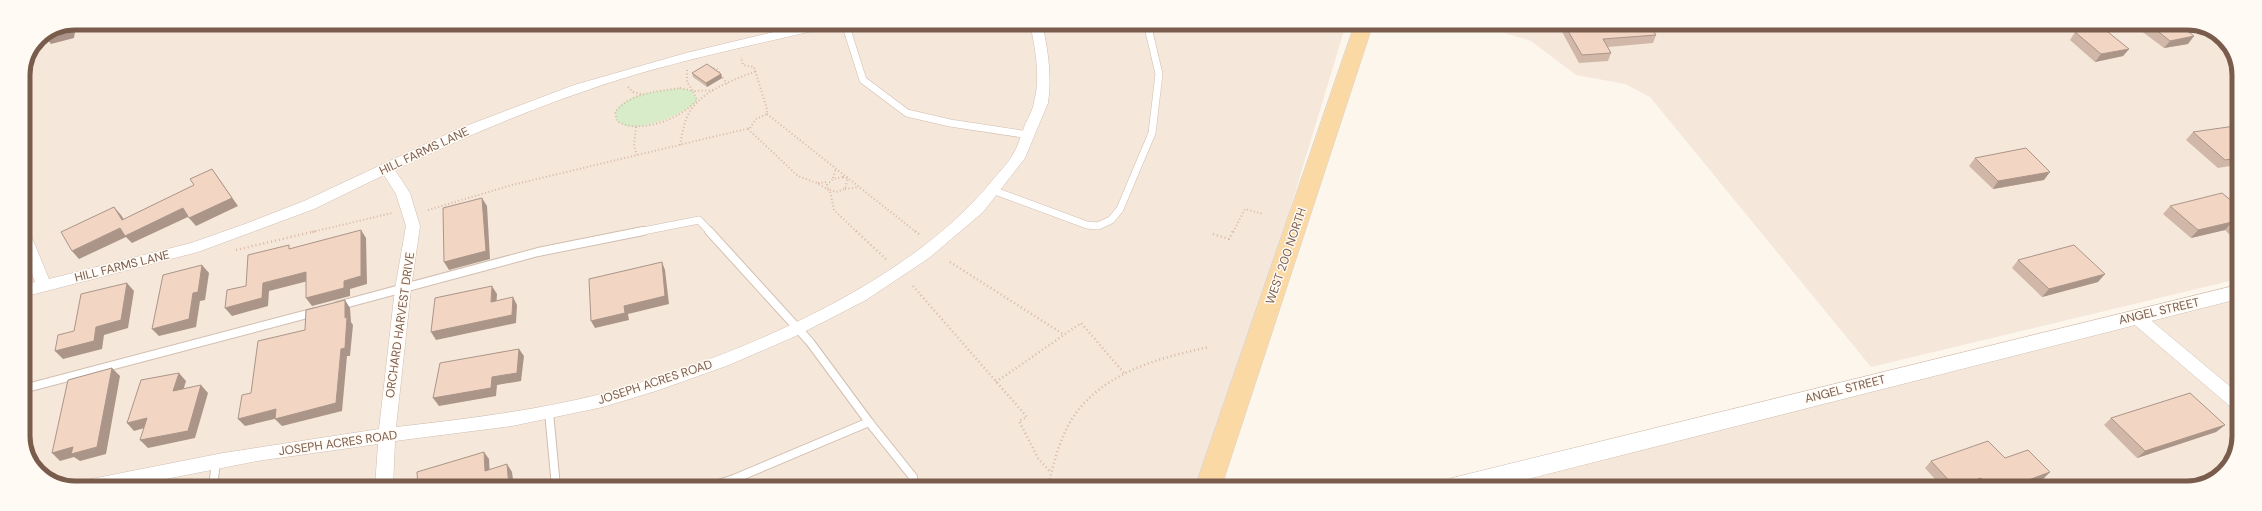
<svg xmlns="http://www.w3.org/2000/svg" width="2262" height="511" font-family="'DM Sans',sans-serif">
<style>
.residential{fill:#f5e8da}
.green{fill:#d8ecc9}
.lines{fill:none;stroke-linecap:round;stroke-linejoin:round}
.service-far1-casing{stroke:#d1beb0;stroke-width:8}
.service-casing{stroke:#d1beb0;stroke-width:10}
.minor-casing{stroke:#d1beb0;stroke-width:1}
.tertiary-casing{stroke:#d1beb0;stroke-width:1}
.primary-casing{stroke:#dad1cd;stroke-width:1}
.path-far1{stroke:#d9b8a5;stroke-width:2;stroke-dasharray:1 2.5;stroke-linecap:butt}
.path{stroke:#d9b8a5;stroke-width:2.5;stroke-dasharray:1 3;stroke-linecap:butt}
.service-far1{stroke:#fff;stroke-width:7}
.service{stroke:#fff;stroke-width:8}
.minor{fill:#fff;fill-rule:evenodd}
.tertiary{fill:#fff;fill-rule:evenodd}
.primary{fill:#fbd9a5;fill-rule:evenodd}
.wall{fill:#d1b7a8}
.shaded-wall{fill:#aa9588}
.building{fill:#f3d5c3;stroke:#aa9588}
.labels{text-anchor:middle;stroke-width:3;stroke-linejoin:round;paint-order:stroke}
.street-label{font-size:12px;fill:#7a5c4d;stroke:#fffaf3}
.rim{fill:none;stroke:#7a5c4d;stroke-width:5}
</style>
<rect width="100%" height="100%" fill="#fdf6ec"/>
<g class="residential">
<polygon points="75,23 1346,24 1206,488 65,487 38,473 23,442 23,75 38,38"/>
<polygon points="1476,24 2197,24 2226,41 2239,71 2238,279 1871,367 1650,97 1625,84 1576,75 1531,41"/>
<polygon points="2238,292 2238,446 2221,475 2187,488 1452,488"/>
</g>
<path class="green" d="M680 88 693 91 697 100C691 112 648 127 635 127 627 127 623 125 617 121L615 112C629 91 657 92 680 88Z"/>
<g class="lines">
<g class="service-far1-casing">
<g id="service-far1">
<polyline points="845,23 863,80 907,113 950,123 1029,135"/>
<polyline points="995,191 1087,225 1098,226 1111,220 1120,209 1152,133 1159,74 1147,23"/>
<polyline points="638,232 699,220 710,232"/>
</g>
</g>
<g class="service-casing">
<g id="service">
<polyline points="337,306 538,252 643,231"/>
<polyline points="23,389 315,312"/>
<polyline points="549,412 556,487"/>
<polyline points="869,422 913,477"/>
<polyline points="213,487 216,462"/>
<polyline points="709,487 734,479 869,422 810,342 709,231"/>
</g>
</g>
<g class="minor-casing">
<g id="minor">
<path d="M811 23H835L829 27C747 47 662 63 582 92 518 114 456 141 395 170L410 193 420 226 411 289 396 427C465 419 534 411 601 394 728 361 908 285 991 182 998 173 1007 165 1012 156 1018 147 1021 135 1025 125 1028 118 1033 110 1034 102 1041 77 1035 48 1030 23H1042C1048 50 1052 76 1048 103L1025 158 983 212 929 258 866 300 798 335 729 365 659 390 603 407 512 426 395 441 393 487H375L378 444 257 461 125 487H82L85 482 91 479 223 453 379 429 395 289 406 226 396 194 384 175 314 209 198 252 23 297V285L35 282 23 252V228L28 229 30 233 49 279 191 243 245 224 304 201 458 129 574 85 686 53Z"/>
<polygon points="2135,310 2141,312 2238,393 2238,410 2232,408 2129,320 2127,316 2129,312"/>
</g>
</g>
<g class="tertiary-casing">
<polygon id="tertiary" points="2238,285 2238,299 1492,488 1441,488 1444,481 1452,478"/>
</g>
<g class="primary-casing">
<polygon id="primary" points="1355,24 1373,24 1221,488 1195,488"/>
</g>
<g class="path-far1">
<polyline points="710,67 717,69 727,84"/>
<polyline points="687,70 687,82 693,91 715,90"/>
<polyline points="628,87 633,92 641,94"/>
<path d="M680 88 693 91 697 100C681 119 639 135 617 121L615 112C632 92 656 92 680 88Z"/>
<polyline points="767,114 916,232"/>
<polyline points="636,127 634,146 637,155"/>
<polyline points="748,129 798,176 817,183 830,191 834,210 857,232"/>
<path d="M680 145C682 136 683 126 687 117 699 91 731 81 756 71"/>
<polygon points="843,177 848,178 845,189 836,192 828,189 827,185 833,179"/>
<polyline points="833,178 836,168"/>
<polyline points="818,183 828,182"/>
<polyline points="845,189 859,187"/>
<polyline points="428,210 512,185 750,128 756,119 767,114 767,109 754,67 743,65 741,57"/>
<polyline points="312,232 392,213"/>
<polyline points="1233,232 1245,209 1263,214"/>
</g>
<g class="path">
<polyline points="856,231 886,259"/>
<polyline points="915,231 920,235"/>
<polyline points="1213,234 1229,239 1233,231"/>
<polyline points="236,250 316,231"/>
<polyline points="950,262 1063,334"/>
<polyline points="913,286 1027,417 1019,421 1038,458 1051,473"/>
<polyline points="996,382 1081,323 1125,374"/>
<path d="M1048 487C1054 460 1062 430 1079 409 1111 370 1163 357 1209 347"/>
</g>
<use href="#service-far1" class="service-far1"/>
<use href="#service" class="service"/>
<use href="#minor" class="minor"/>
<use href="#tertiary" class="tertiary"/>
<use href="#primary" class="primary"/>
</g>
<g class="wall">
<polygon points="1563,24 1649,24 1656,35 1653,43 1608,47 1611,53 1608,61 1579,63 1561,30"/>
<polygon points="2132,24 2178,24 2188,44 2164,48"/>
<polygon points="2075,32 2129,49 2123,56 2095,62 2070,40"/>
<polygon points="692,73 721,74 722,78 707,87 693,77"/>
<polygon points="2239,129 2239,174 2230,166 2218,168 2186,140 2193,132"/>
<polygon points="1975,158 2044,180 1993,189 1969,166"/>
<polygon points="2170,206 2239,207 2239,235 2232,237 2225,230 2191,238 2163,214"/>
<polygon points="2018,260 2098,282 2042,297 2012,268"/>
<polygon points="2111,418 2225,425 2216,432 2137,458 2104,425"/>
<polygon points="2005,458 2050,472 2042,480 2020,488 1977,488 1974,485 1967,488 1943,488 1925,468 1931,461"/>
</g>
<g class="shaded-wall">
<polygon points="75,23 135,23 134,25 112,29 109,24 75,32 74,38 51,44 47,39 37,41 38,38"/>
<polygon points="2194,36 2188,44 2164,48 2170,41"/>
<polygon points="2129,49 2123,56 2095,62 2101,54"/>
<polygon points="721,74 722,78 707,87 706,83"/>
<polygon points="212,169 238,206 196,226 189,218"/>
<polygon points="2050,172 2044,180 1993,189 1998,181"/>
<polygon points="482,198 487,206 490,259 449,270 444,262"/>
<polygon points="114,207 121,215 129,227 122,220"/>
<polygon points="183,208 190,216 132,243 126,237 79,259 72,251 120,228"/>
<polygon points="2232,222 2225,230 2191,238 2198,230"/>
<polygon points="361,230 366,238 367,284 350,289 350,296 312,306 306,298"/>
<polygon points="2239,230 2239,235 2232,237"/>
<polygon points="662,262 665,270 669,304 628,314 629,320 595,328 591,321 624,306"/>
<polygon points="202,265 209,273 205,300 200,301 196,327 159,336 152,329 193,293"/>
<polygon points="306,272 312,280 269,291 268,306 232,316 225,308 263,283"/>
<polygon points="2105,274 2098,282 2042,297 2049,289"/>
<polygon points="127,283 134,291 128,328 104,335 102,349 63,359 55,351 96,327"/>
<polygon points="492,286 497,294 496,309 491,302"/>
<polygon points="513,297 517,305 516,323 436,340 431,332"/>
<polygon points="345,300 350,308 351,322 353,325 350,356 347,356 342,411 282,426 275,419 341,349 345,318"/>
<polygon points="23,317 29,322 23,347"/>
<polygon points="519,349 524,356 521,381 497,385 496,396 439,406 433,398 492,377"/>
<polygon points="112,368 120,376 106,454 80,461 74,457 60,461 52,453"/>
<polygon points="179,373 186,381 181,398 173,391"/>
<polygon points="201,385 208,393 195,438 148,448 140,440"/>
<polygon points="276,409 283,417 245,426 238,419"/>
<polygon points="147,418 155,425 134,431 127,423"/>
<polygon points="2225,425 2216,432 2137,458 2145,451"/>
<polygon points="484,452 489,459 490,478 485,471"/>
<polygon points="507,464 512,472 514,487 509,487"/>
<polygon points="2050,472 2042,480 2020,488 2007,488"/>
<polygon points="1981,478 1974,485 1967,488 1955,488"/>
<polygon points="322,480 329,487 322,487"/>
<polygon points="272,482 277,487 271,487"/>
</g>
<g class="building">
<polygon points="1564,24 1649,24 1656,35 1603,39 1611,53 1582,55"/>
<polygon points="2149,24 2178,24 2194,36 2170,41"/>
<polygon points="69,26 68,30 44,36"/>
<polygon points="2103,28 2129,49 2101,54 2075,32"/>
<polygon points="707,64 721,74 706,83 692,73"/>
<polygon points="2235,126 2239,129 2239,160 2237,158 2225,160 2193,132"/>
<polygon points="2026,148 2050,172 1998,181 1975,158"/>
<polygon points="212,169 232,198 189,218 183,208 125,236 120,228 72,251 61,232 114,207 122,220 194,185 190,179"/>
<polygon points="2222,193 2239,207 2239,228 2232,222 2198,230 2170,206"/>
<polygon points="482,198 486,251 444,262 443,208"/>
<polygon points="361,230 361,276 344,281 344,288 306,298 306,272 263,283 262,298 225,308 227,290 246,286 248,255 289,245 289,249"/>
<polygon points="2074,245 2105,274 2049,289 2018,260"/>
<polygon points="662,262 665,296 624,306 625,313 591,321 589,279"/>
<polygon points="202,265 198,292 193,293 189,319 152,329 163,275"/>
<polygon points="127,283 121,320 96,327 94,341 55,351 58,335 74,331 81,294"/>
<polygon points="492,286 491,302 513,297 512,315 431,332 435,298"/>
<polygon points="345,300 345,318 347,317 345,348 341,349 336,403 275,419 276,409 238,419 242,395 251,393 258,341 305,330 306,310"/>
<polygon points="519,349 517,373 492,377 491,388 433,398 440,363"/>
<polygon points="112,368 97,447 71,454 73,447 52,453 68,380"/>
<polygon points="179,373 173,391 201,385 188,431 140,440 147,418 127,423 141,380"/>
<polygon points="2190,393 2225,425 2145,451 2111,418"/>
<polygon points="1988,441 2005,458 2028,450 2050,472 2007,488 1991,488 1981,478 1955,487 1931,461"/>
<polygon points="484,452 485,471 507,464 509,487 418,487 417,472"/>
<polygon points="322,480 322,487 296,487"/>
<polygon points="272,482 271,487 253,487"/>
</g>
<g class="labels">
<g class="street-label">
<text transform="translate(424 151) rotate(-25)" y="4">HILL FARMS LANE</text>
<text transform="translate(1286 256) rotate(-71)" y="4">WEST 200 NORTH</text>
<text transform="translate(122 266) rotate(-14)" y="4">HILL FARMS LANE</text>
<text transform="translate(2159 311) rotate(-13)" y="4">ANGEL STREET</text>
<text transform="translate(400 325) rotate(-82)" y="4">ORCHARD HARVEST DRIVE</text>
<text transform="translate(655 382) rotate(-18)" y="4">JOSEPH ACRES ROAD</text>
<text transform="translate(1845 389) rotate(-14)" y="4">ANGEL STREET</text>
<text transform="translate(338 443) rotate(-8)" y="4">JOSEPH ACRES ROAD</text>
</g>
</g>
<path d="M0 0H2262V511H0ZM75 30H2187A45 45 0 0 1 2232 75V436A45 45 0 0 1 2187 481H75A45 45 0 0 1 30 436V75A45 45 0 0 1 75 30Z" fill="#fffaf3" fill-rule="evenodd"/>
<path class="rim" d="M75 30H2187A45 45 0 0 1 2232 75V436A45 45 0 0 1 2187 481H75A45 45 0 0 1 30 436V75A45 45 0 0 1 75 30Z"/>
</svg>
